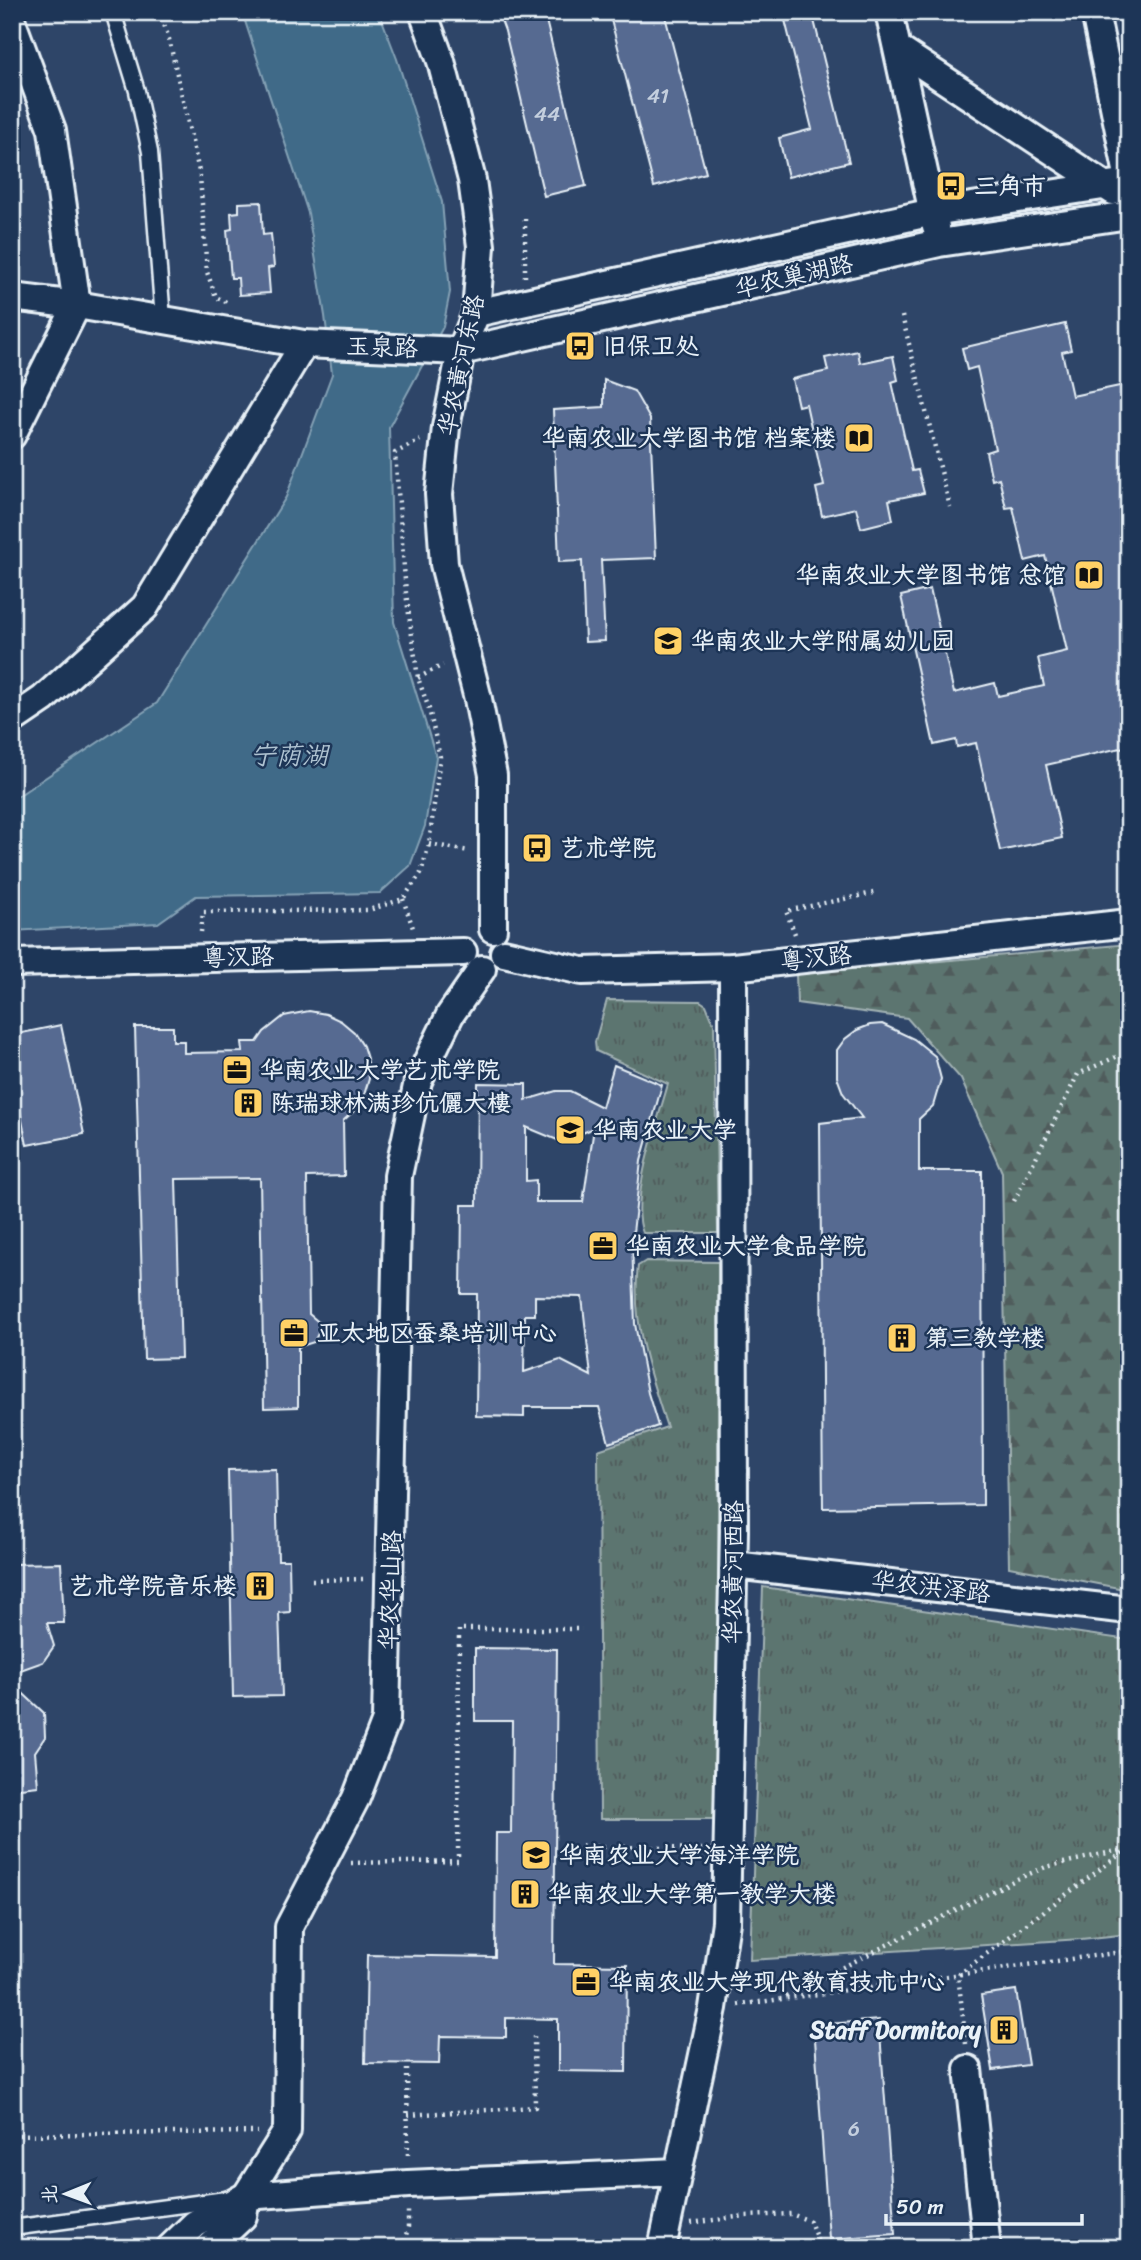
<svg xmlns="http://www.w3.org/2000/svg" width="1141" height="2260" font-family="Sriracha,'LXGW WenKai TC',sans-serif">
<style>
.built{fill:#2e4568}
.grass{fill:url(#grass-tufts);stroke:#a2b2b4;stroke-width:2}
.forest{fill:url(#forest-firs);stroke:#a2b2b4;stroke-width:2}
.water{fill:#416b88;stroke:#84a1b5;stroke-width:2}
.building{fill:#566a91;stroke:#e8f1f8;stroke-width:2;fill-rule:evenodd}
.lines{fill:none;stroke-linecap:round;stroke-linejoin:round}
.lane-casing{stroke:#e8f1f8;stroke-width:19}
.street-casing{stroke:#e8f1f8;stroke-width:32}
.path{stroke:#e8f1f8;stroke-width:4.5;stroke-dasharray:2 5;stroke-linecap:butt}
.lane{stroke:#1d3557;stroke-width:14}
.street{stroke:#1d3557;stroke-width:26}
.labels{text-anchor:middle;stroke-width:5;stroke-linejoin:round;paint-order:stroke}
.number-label{font-size:21px;fill:#c4cfde}
.poi-label{font-size:24px;font-weight:bold;fill:#e8f1f8;stroke:#1d3557;text-anchor:start}
.street-label{font-size:24px;fill:#e8f1f8;stroke:#1d3557}
.water-label{font-size:26px;font-style:italic;fill:#aec2d1;stroke:#1d3557}
</style>
<defs>
<pattern id="grass-tufts" width="24" height="20" patternUnits="userSpaceOnUse" patternTransform="scale(1.75)"><rect width="24" height="20" fill="#5c7470"/><path d="M3 7l-1-3M5 7V3M7 7l1-3M15 17l-1-3M17 17v-4M19 17l1-3" fill="none" stroke="#505c5b"/></pattern>
<pattern id="forest-firs" width="22" height="20" patternUnits="userSpaceOnUse" patternTransform="scale(1.75)"><rect width="22" height="20" fill="#5c7470"/><path d="M5 1l3.5 6h-7zM16 11l3.5 6h-7z" fill="#505c5b"/></pattern>
</defs>
<rect width="100%" height="100%" fill="#1d3557"/>
<filter id="ink" filterUnits="userSpaceOnUse"><feTurbulence type="fractalNoise" baseFrequency=".0143" numOctaves="2"/><feDisplacementMap in="SourceGraphic" scale="14" xChannelSelector="R" yChannelSelector="G"/><feConvolveMatrix kernelMatrix="1 2 1 2 8 2 1 2 1" color-interpolation-filters="sRGB"/></filter>
<g filter="url(#ink)">
<rect class="built" x="12" y="12" width="1117" height="2236"/>
<g class="grass">
<path d="M607 1000 700 1001 706 1005 714 1024 718 1233H643C629 1198 658 1121 668 1084L596 1051 595 1042Z"/>
<path d="M646 1261 718 1262V1819H600L598 1450 667 1427C650 1376 631 1321 638 1266Z"/>
<polygon points="763,1587 1129,1640 1129,1934 1081,1939 750,1960"/>
</g>
<polygon class="forest" points="1129,944 1129,1590 1009,1567 1002,1172 961,1079 907,1018 797,1003 796,974"/>
<polygon class="water" points="242,12 379,12 397,59 442,202 450,292 443,327 389,427 394,622 436,757 425,826 410,866 380,893 196,896 158,923 12,931 12,800 157,703 286,497 332,374 325,316 308,213"/>
<g class="building">
<polygon points="498,12 544,12 586,186 544,196 505,31"/>
<polygon points="638,12 664,12 706,173 654,187 611,20"/>
<polygon points="783,12 812,12 849,162 788,177 779,138 812,129"/>
<polygon points="261,202 263,235 271,234 274,267 268,268 270,293 239,295 238,278 231,278 227,230 232,229 231,213 239,212 239,203"/>
<polygon points="1065,324 1071,350 1062,352 1072,396 1129,384 1129,746 1046,765 1062,838 1000,851 976,743 957,747 956,740 934,745 901,596 930,589 954,693 995,683 998,696 1044,686 1038,658 1067,651 1045,556 1025,561 1013,507 1006,508 999,478 992,480 986,452 995,449 977,367 967,370 962,348"/>
<polygon points="858,351 860,363 893,356 898,380 892,382 912,471 918,470 924,493 889,500 893,520 861,528 856,508 822,516 816,488 824,486 806,404 798,406 792,379 828,371 825,358"/>
<polygon points="604,380 634,391 650,419 656,558 601,560 605,641 585,642 582,561 559,562 553,410 604,407"/>
<polygon points="309,1011 326,1014 341,1021 354,1032 363,1046 368,1062 369,1079 364,1095 355,1110 343,1121 344,1176 307,1177 309,1314 322,1325 314,1342 298,1347 298,1407 264,1408 260,1178 176,1179 181,1358 144,1359 135,1027 173,1027 173,1041 184,1041 184,1053 243,1052 242,1042 257,1042 264,1032 284,1016"/>
<polygon points="882,1024 914,1039 935,1056 941,1079 933,1106 919,1119 919,1171 982,1171 983,1505 823,1508 820,1123 862,1118 843,1093 837,1077 837,1050 845,1039 857,1030 870,1025"/>
<polygon points="61,1025 84,1134 27,1145 12,1071 12,1035"/>
<path d="M614 1065 662 1085 641 1161 632 1242 635 1324 648 1393 658 1426 609 1443 599 1407H524V1417L476 1416 477 1294H461L462 1205H477L478 1083 526 1084V1100L556 1091H570L602 1107ZM526 1127 562 1142 594 1128 583 1202H536V1180L526 1181ZM535 1296 582 1297 591 1376 560 1360 524 1372 525 1315H535Z"/>
<polygon points="276,1469 278,1560 289,1560 290,1612 279,1613 282,1696 233,1697 228,1470"/>
<polygon points="61,1563 64,1623 47,1623 54,1646 43,1662 12,1673 12,1564"/>
<polygon points="475,1648 557,1649 554,1964 627,1965 626,2072 558,2071 558,2019 506,2018 506,2037 440,2036 439,2064 365,2063 367,1955 495,1957 496,1833 511,1833 512,1721 475,1721"/>
<polygon points="12,1683 44,1713 45,1737 35,1752 38,1786 12,1789"/>
<polygon points="1016,1990 1028,2065 993,2070 981,1995"/>
<polygon points="879,2020 895,2234 829,2239 814,2025"/>
</g>
<g class="lines">
<g class="lane-casing">
<g id="lane">
<polyline points="113,12 137,91 150,152 163,320"/>
<polyline points="12,2228 226,2199"/>
</g>
</g>
<g class="street-casing">
<g id="street">
<polyline points="423,12 441,61 472,180 481,246 476,313 461,351 446,427 439,494 444,564 478,699 493,775 493,929"/>
<polyline points="889,12 936,227"/>
<polyline points="1095,12 1129,180"/>
<polyline points="12,22 52,130 77,305 12,435"/>
<polyline points="898,49 1113,191"/>
<polyline points="12,297 77,305 304,344 461,351 939,243 1129,215"/>
<polyline points="476,313 933,212 1129,182"/>
<polyline points="12,720 43,699 145,607 304,344"/>
<polyline points="504,953 582,971 733,967 1129,923"/>
<polyline points="12,963 463,952"/>
<polyline points="734,1565 1129,1610"/>
<polyline points="968,2069 987,2248"/>
<polyline points="170,2248 195,2224 246,2196 408,2184 678,2172"/>
<polyline points="209,2248 243,2216 246,2196 287,2131 289,1927 356,1798 386,1720 398,1176 418,1081 450,1015 482,969"/>
<polyline points="662,2248 713,2008 726,1922 734,1531 733,967"/>
</g>
</g>
<g class="path">
<polyline points="160,12 169,39 200,176 207,272 216,297 230,304"/>
<polyline points="525,277 525,215"/>
<polyline points="902,316 950,507"/>
<polyline points="418,678 443,665"/>
<polyline points="429,844 469,851"/>
<polyline points="403,899 413,928"/>
<polyline points="201,932 203,912 369,910 403,899 421,873 429,844 440,757 429,709 418,678 406,593 395,453 420,440"/>
<polyline points="795,934 786,911 878,892"/>
<polyline points="1014,1201 1078,1074 1129,1051"/>
<polyline points="312,1580 363,1579"/>
<polyline points="582,1846 702,1849"/>
<polyline points="351,1863 458,1861 459,1629 582,1629"/>
<polyline points="786,1996 1017,1879 1046,1867 1129,1848"/>
<polyline points="738,2005 1129,1951"/>
<polyline points="966,2044 958,1975 1126,1850"/>
<polyline points="407,2069 408,2160"/>
<polyline points="408,2115 535,2107 534,2035"/>
<polyline points="12,2135 258,2132"/>
<polyline points="691,2223 745,2216 791,2214 810,2221 820,2248"/>
<polyline points="403,2248 408,2227 408,2207"/>
</g>
<use href="#lane" class="lane"/>
<use href="#street" class="street"/>
</g>
</g>
<defs>
<g id="bus-square" transform="scale(1.575)"><rect x="-9" y="-9" width="18" height="18" rx="4" fill="#ffd166" stroke="#1d3557"/><path d="M-5-6H5V4H4V6H2V4H-2V6H-4V4H-5ZM-3.5-4V0h7V-4ZM-3.5 1.2v1.5H-2V1.2ZM2 1.2v1.5H3.5V1.2Z" fill="#111"/></g>
<g id="library-square" transform="scale(1.575)"><rect x="-9" y="-9" width="18" height="18" rx="4" fill="#ffd166" stroke="#1d3557"/><path d="M-6-4Q-3-5.5-.7-3.5V5Q-3 3-6 4ZM6-4Q3-5.5 .7-3.5V5Q3 3 6 4Z" fill="#111"/></g>
<g id="school-square" transform="scale(1.575)"><rect x="-9" y="-9" width="18" height="18" rx="4" fill="#ffd166" stroke="#1d3557"/><path d="M0-5L7-2L0 1L-7-2ZM-4 1L0 2.5L4 1V4Q0 6-4 4Z" fill="#111"/></g>
<g id="office-square" transform="scale(1.575)"><rect x="-9" y="-9" width="18" height="18" rx="4" fill="#ffd166" stroke="#1d3557"/><path d="M-6-3h4V-5.5h4V-3h4V5H-6ZM-1-4.5V-3h2v-1.5ZM-6 0V1H6V0Z" fill="#111"/></g>
<g id="building-square" transform="scale(1.575)"><rect x="-9" y="-9" width="18" height="18" rx="4" fill="#ffd166" stroke="#1d3557"/><path d="M-4-6H4V6H1V3H-1V6H-4ZM-2.5-4.3h1.7v1.8h-1.7ZM.8-4.3h1.7v1.8H.8ZM-2.5-1h1.7V.8h-1.7ZM.8-1h1.7V.8H.8Z" fill="#111"/></g>
<g id="university-square" transform="scale(1.575)"><rect x="-9" y="-9" width="18" height="18" rx="4" fill="#ffd166" stroke="#1d3557"/><path d="M0-5L7-2L0 1L-7-2ZM-4 1L0 2.5L4 1V4Q0 6-4 4Z" fill="#111"/></g>
</defs>
<g fill-rule="evenodd">
<use href="#bus-square" x="951" y="186"/>
<use href="#bus-square" x="580" y="346"/>
<use href="#library-square" x="859" y="438"/>
<use href="#library-square" x="1089" y="575"/>
<use href="#school-square" x="668" y="641"/>
<use href="#bus-square" x="537" y="848"/>
<use href="#office-square" x="237" y="1070"/>
<use href="#building-square" x="248" y="1103"/>
<use href="#university-square" x="570" y="1130"/>
<use href="#office-square" x="603" y="1246"/>
<use href="#office-square" x="294" y="1333"/>
<use href="#building-square" x="902" y="1338"/>
<use href="#building-square" x="260" y="1586"/>
<use href="#university-square" x="536" y="1855"/>
<use href="#building-square" x="525" y="1894"/>
<use href="#office-square" x="586" y="1982"/>
<use href="#building-square" x="1004" y="2030"/>
</g>
<g class="labels">
<g class="number-label">
<text x="658" y="103">41</text>
<text x="547" y="121">44</text>
<text x="854" y="2136">6</text>
</g>
<g class="poi-label">
<text x="974" y="194">三角市</text>
<text x="603" y="354">旧保卫处</text>
<text x="836" y="446" text-anchor="end">华南农业大学图书馆 档案楼</text>
<text x="1066" y="583" text-anchor="end">华南农业大学图书馆 总馆</text>
<text x="691" y="649">华南农业大学附属幼儿园</text>
<text x="560" y="856">艺术学院</text>
<text x="260" y="1078">华南农业大学艺术学院</text>
<text x="271" y="1111">陈瑞球林满珍伉儷大樓</text>
<text x="593" y="1138">华南农业大学</text>
<text x="626" y="1254">华南农业大学食品学院</text>
<text x="317" y="1341">亚太地区蚕桑培训中心</text>
<text x="925" y="1346">第三教学楼</text>
<text x="237" y="1594" text-anchor="end">艺术学院音乐楼</text>
<text x="559" y="1863">华南农业大学海洋学院</text>
<text x="548" y="1902">华南农业大学第一教学大楼</text>
<text x="609" y="1990">华南农业大学现代教育技术中心</text>
<text x="981" y="2038" text-anchor="end">Staff Dormitory</text>
</g>
<g class="street-label">
<text transform="translate(794 276) rotate(-13)" y="8">华农巢湖路</text>
<text transform="translate(382 347) rotate(2)" y="8">玉泉路</text>
<text transform="translate(461 365) rotate(-78)" y="8">华农黄河东路</text>
<text transform="translate(238 957) rotate(-1)" y="8">粤汉路</text>
<text transform="translate(816 958) rotate(-6)" y="8">粤汉路</text>
<text transform="translate(733 1572) rotate(-89)" y="8">华农黄河西路</text>
<text transform="translate(931 1587) rotate(7)" y="8">华农洪泽路</text>
<text transform="translate(390 1590) rotate(-88)" y="8">华农华山路</text>
</g>
<g class="water-label">
<text x="289" y="764">宁荫湖</text>
</g>
</g>
<rect width="1141" height="2260" fill="none" stroke="#1d3557" stroke-width="42"/>
<rect x="21" y="21" width="1099" height="2218" fill="none" stroke="#e8f1f8" stroke-width="2.5" filter="url(#ink)"/>
<g transform="translate(66 2194) rotate(269)" stroke="#1d3557" stroke-width="5" paint-order="stroke">
<path d="M0-5L12 26L0 18L-12 26Z" fill="#e8f1f8"/>
<text y="-10" font-size="19" font-weight="bold" text-anchor="middle" fill="#e8f1f8">北</text>
</g>
<path d="M886 2214v10h196v-10" fill="none" stroke="#e8f1f8" stroke-width="3.5"/>
<text x="896" y="2214" font-size="21" fill="#e8f1f8" stroke="#1d3557" stroke-width="5" paint-order="stroke">50 m</text>
</svg>
